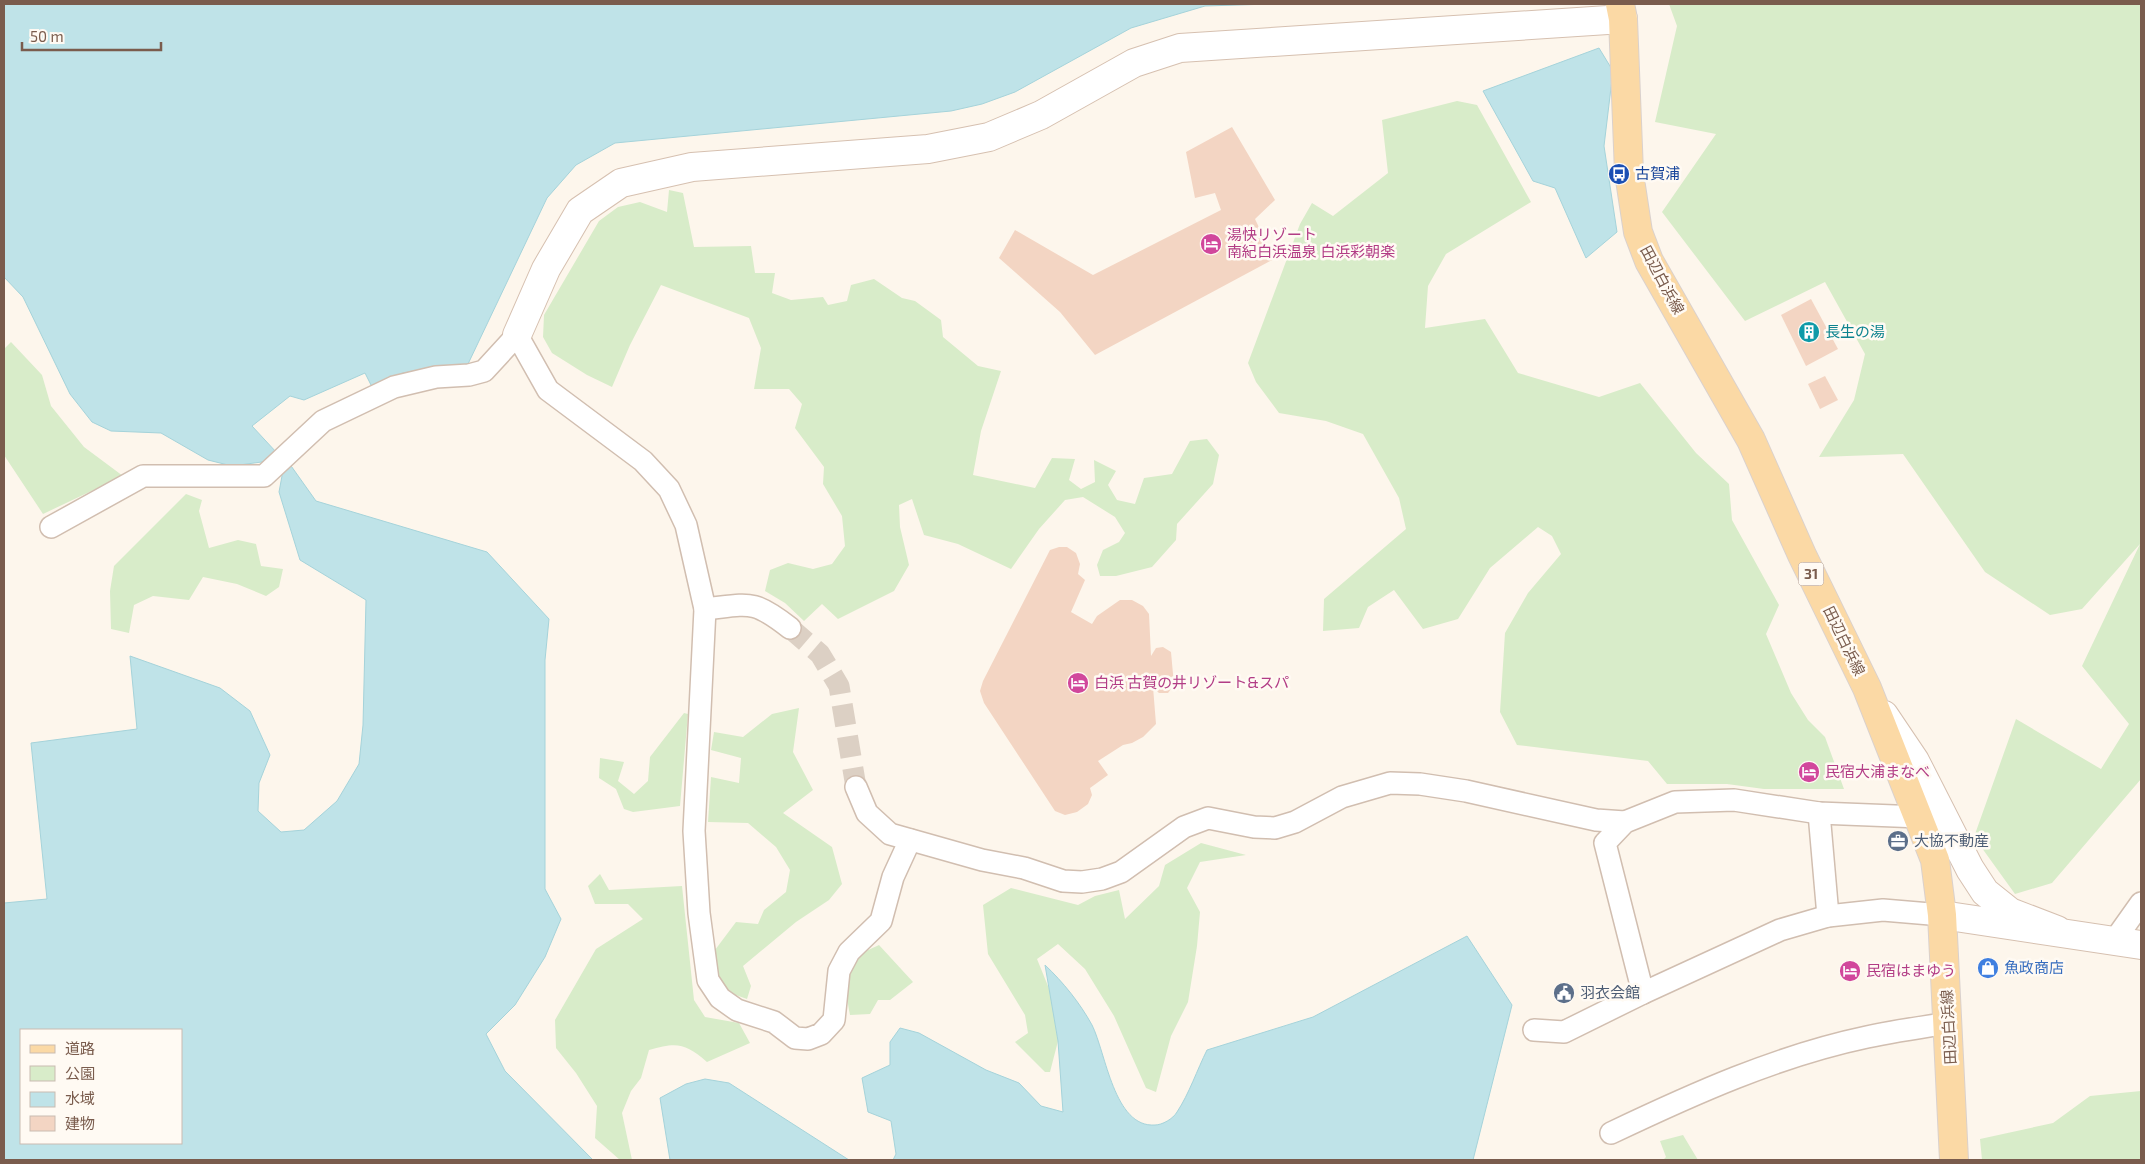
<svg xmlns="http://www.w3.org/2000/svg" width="2145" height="1164" font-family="'Exo 2','Noto Sans JP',sans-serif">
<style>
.green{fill:#d8ecc9}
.water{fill:#bfe3e8;stroke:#a5d3da;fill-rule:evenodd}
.building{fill:#f3d5c3}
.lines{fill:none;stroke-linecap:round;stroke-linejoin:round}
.street-tunnel{stroke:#dcd0c4;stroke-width:21;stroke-dasharray:21 11;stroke-linecap:butt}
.street-casing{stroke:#d1beb0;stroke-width:24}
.secondary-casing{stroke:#d6c0b0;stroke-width:30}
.primary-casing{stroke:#dad1cd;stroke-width:30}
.street{stroke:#fff;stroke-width:21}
.secondary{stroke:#fff;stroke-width:28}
.primary{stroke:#fbd9a5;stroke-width:28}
.labels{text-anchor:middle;stroke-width:5;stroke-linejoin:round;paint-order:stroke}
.shield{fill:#fffaf3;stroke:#a28b7f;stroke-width:1}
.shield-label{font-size:14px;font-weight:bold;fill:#7a5c4d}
.transit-label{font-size:15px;fill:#164399;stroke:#fffaf3;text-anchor:start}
.hotel-label{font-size:15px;fill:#b23c85;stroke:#fffaf3;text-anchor:start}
.street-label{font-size:15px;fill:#7a5c4d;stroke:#fffaf3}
.culture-label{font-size:15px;fill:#0d838f;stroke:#fffaf3;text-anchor:start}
.service-label{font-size:15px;fill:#4e5e75;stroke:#fffaf3;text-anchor:start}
.shop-label{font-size:15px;fill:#366cbe;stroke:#fffaf3;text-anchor:start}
</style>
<rect width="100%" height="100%" fill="#fdf6ec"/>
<g class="green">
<polygon points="1669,4 2141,4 2141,779 2052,883 2015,894 1974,837 2016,719 2101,769 2129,724 2082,666 2140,544 2082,609 2050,615 1985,572 1903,454 1819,457 1854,400 1865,354 1825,282 1745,321 1662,212 1716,134 1655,122 1677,26"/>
<polygon points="1457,101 1477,105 1531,202 1446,254 1428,286 1425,328 1485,319 1518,373 1599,397 1640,383 1696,453 1729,484 1732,520 1779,605 1766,634 1791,693 1808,720 1825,737 1844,789 1764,789 1727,784 1667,784 1648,761 1517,745 1500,712 1505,633 1528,593 1561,554 1552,536 1538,527 1490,568 1458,619 1423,629 1394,590 1368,607 1359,628 1323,631 1324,599 1406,529 1399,498 1363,434 1326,421 1279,413 1256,382 1248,363 1300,224 1312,203 1333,216 1388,173 1382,120"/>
<polygon points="669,190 683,193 694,247 751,246 755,273 775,273 772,293 791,300 823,297 828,305 847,301 851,285 874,279 902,298 915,301 941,320 943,337 978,366 1001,371 981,431 973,475 1035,488 1052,458 1075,459 1069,480 1081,489 1095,482 1094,460 1116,471 1108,485 1117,500 1135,504 1144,478 1172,474 1190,441 1207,439 1219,455 1213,484 1177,524 1176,540 1152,567 1116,576 1100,576 1097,565 1103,550 1119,542 1125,533 1115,517 1083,497 1065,500 1039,529 1011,569 958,544 924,535 912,499 899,505 900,527 909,565 894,591 838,619 822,604 804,621 785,603 765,591 770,570 788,563 813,569 832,564 845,546 842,516 823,484 824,467 795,428 802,404 789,389 754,389 761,348 749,318 661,285 630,345 612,387 587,375 552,353 543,337 544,315 599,221 618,207 640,202 667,212"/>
<polygon points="11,342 42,375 51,406 84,447 123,476 43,514 4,455 4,349"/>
<polygon points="186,494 202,500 199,511 209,548 238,540 256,544 261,566 283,569 279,587 266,596 237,584 203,577 189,600 153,596 134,605 129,633 111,629 110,591 114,566"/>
<polygon points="799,708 793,752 813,790 783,813 832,847 842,884 829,900 796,922 743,966 751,986 747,999 730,993 715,973 715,950 736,922 758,924 764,910 786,892 790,870 776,847 748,823 708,822 711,777 739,783 741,758 711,750 714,732 743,737 772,714"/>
<polygon points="684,713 688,714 680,806 633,812 624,809 616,789 599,778 600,758 624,762 618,781 634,794 648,781 650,757"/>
<polygon points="1201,843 1246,855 1200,862 1187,888 1200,912 1197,946 1188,1002 1171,1036 1156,1092 1146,1088 1114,1016 1085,969 1058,944 1037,959 1050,991 1058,1041 1050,1072 1045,1072 1015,1042 1028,1033 1025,1015 988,954 983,905 1011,888 1078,905 1095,896 1119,890 1125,919 1159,886 1165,865"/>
<path d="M600 874 609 890 682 886 694 1000 705 1017 739 1023 750 1043 707 1062C685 1043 677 1042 649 1050L641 1078 631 1091 622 1113 632 1160H620L595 1138 597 1106 576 1073 556 1048 555 1020 596 949 643 919 628 904H595L588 886Z"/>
<path d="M879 945 913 982 890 1000H878L870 1014 850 1015C846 994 842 968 861 954 866 950 874 948 879 945Z"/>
<polygon points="2141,1091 2141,1160 1982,1160 1980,1139 2053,1123 2090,1096"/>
<polygon points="1683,1135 1698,1160 1663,1160 1666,1157 1660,1141"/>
</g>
<g class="water">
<polygon points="4,4 1270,4 1205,6 1131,28 1015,92 982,104 951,111 615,143 576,165 547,198 468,364 403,373 372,387 365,373 304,400 290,396 252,426 277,453 269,461 232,466 208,460 161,433 111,431 92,422 70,394 23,297 4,277"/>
<polygon points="1599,48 1613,71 1604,146 1617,232 1586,258 1555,188 1533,181 1483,91"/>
<path d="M289 463 316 501 487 552 549 619 545 660V889L561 919 545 957 515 1005 486 1034 505 1071 593 1160H4V903L47 899 31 743 137 729 130 656 220 688 250 711 270 755 259 783 258 811 281 832 304 830 337 801 359 764 363 725 366 600 300 560 279 492 282 476 280 471ZM21 1030H181V1143H21Z"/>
<path d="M1467 936 1512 1005 1473 1160H893L896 1154 891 1121 868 1112 862 1078 890 1065V1042L900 1028 919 1033 986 1070 1019 1083 1041 1106 1063 1112 1058 1041 1045 965C1063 982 1080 1003 1092 1025 1106 1053 1114 1128 1155 1125 1162 1125 1173 1119 1177 1112 1189 1094 1197 1070 1207 1050L1313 1017Z"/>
<polygon points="705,1079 729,1083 849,1160 670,1160 660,1098 686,1084"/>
</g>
<g class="building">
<polygon points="1232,127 1275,200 1255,219 1274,259 1095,355 1060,312 999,258 1015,230 1093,275 1221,210 1215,193 1195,198 1186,152"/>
<polygon points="1811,299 1838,349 1806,366 1781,315"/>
<polygon points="1825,376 1838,400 1820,409 1808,384"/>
<polygon points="1059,547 1067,547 1076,553 1080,564 1078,574 1085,580 1071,612 1092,624 1097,616 1120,600 1132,600 1143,606 1149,614 1151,656 1156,648 1163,647 1171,652 1174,685 1168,693 1159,693 1153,687 1156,724 1143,737 1132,743 1123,745 1098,761 1108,775 1090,788 1092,795 1088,804 1077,812 1065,815 1055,811 984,703 980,691 983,681 1050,550"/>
</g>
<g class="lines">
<polyline class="street-tunnel" points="790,628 820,654 839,686 856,787"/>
<g class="street-casing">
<g id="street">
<polyline points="51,527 143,476 264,476 323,421 394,387 436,377 469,375 484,371 517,335 548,390 643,461 669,489 686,525 705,609 694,831 699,913 708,980 720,998 737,1010 774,1022 795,1038 808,1039 821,1034 834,1020 839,971 849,952 881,921 893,877 910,840"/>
<path d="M705 609C750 604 753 599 790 628"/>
<polyline points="856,787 867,813 890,834 982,860 1024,868 1063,881 1082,882 1102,879 1121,872 1184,827 1208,818 1254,827 1275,828 1295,822 1342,797 1390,783 1420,784 1466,791 1596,820 1625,822"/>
<polyline points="1819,813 1828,916"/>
<polyline points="2114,941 2141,903"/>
<polyline points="1643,993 1605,843 1625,822 1675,802 1734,800 1819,813 1920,817"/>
<polyline points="1534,1030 1564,1032 1643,993 1780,930 1828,916 1883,910 1942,915"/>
<path d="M1611 1133C1693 1094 1777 1056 1867 1037 1894 1031 1922 1027 1949 1023"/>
</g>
</g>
<g class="secondary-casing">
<g id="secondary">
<polyline points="517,335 546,269 580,211 621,183 692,167 928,149 989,137 1041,115 1134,63 1180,48 1623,19"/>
<polyline points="1884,715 1915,761 1970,869 1985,892 2010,912 2057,930"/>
<polyline points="1942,915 2141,945"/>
</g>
</g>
<g class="primary-casing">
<polyline id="primary" points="1620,4 1623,19 1629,173 1638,232 1649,261 1751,440 1802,555 1867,688 1935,860 1942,915 1954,1160"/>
</g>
<use href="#street" class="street"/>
<use href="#secondary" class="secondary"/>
<use href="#primary" class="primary"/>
</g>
<defs>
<g id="bus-disc" transform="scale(1.125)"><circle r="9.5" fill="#1a4fb4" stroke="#fffaf3"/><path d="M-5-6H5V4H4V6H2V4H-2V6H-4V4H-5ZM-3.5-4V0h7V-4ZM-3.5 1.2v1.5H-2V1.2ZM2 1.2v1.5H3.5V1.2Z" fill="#fff"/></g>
<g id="hotel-disc" transform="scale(1.125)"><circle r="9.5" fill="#d1479c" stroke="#fffaf3"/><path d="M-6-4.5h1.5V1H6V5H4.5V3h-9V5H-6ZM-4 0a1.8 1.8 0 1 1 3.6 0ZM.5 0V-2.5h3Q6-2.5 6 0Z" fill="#fff"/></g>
<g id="building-disc" transform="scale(1.125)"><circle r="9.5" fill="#0f9aa8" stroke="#fffaf3"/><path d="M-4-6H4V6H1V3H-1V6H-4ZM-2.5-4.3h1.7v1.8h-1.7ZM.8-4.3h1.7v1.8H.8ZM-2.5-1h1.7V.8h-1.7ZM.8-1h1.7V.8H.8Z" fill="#fff"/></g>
<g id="office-disc" transform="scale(1.125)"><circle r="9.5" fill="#5c6f8a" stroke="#fffaf3"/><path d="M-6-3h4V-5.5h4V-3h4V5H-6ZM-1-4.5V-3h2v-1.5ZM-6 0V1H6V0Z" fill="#fff"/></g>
<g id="shop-disc" transform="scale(1.125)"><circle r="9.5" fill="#3f7fe0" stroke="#fffaf3"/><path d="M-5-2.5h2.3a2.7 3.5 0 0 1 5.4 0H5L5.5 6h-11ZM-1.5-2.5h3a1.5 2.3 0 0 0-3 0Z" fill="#fff"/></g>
<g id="civic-disc" transform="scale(1.125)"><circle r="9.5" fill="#5c6f8a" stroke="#fffaf3"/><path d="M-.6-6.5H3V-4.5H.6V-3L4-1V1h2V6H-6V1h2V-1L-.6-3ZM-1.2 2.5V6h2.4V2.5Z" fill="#fff"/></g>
</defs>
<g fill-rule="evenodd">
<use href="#bus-disc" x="1619" y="174"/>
<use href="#hotel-disc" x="1211" y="244"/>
<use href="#building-disc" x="1809" y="332"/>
<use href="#hotel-disc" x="1078" y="683"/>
<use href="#hotel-disc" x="1809" y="772"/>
<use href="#office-disc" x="1898" y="841"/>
<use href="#shop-disc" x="1988" y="968"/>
<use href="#hotel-disc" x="1850" y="971"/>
<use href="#civic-disc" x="1564" y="993"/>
</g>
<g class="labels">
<rect class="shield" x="1798.5" y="562.5" width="25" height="23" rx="4"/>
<g class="shield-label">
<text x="1811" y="579">31</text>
</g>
<g class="transit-label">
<text x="1635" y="179">古賀浦</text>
</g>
<g class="hotel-label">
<text x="1227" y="240">湯快リゾート<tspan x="1227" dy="17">南紀白浜温泉 白浜彩朝楽</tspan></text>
<text x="1094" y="688">白浜 古賀の井リゾート&amp;スパ</text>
<text x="1825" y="777">民宿大浦まなべ</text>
<text x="1866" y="976">民宿はまゆう</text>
</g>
<g class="street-label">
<text transform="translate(1662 280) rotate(62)" y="5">田辺白浜線</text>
<text transform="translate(1844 641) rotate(64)" y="5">田辺白浜線</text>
<text transform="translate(1949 1027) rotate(-93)" y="5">田辺白浜線</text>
</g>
<g class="culture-label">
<text x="1825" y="337">長生の湯</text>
</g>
<g class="service-label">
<text x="1914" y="846">大協不動産</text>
<text x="1580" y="998">羽衣会館</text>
</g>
<g class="shop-label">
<text x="2004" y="973">魚政商店</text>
</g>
</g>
<rect width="2145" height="1164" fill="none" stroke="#7a5c4d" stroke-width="10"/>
<rect x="20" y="1029" width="162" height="115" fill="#fffaf3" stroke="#cabbb1"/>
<rect x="30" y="1045" width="25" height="8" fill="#fbd9a5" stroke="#cabbb1"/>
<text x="65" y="1054" font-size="15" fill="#7a5c4d">道路</text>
<rect x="30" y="1066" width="25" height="15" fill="#d8ecc9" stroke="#cabbb1"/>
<text x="65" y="1079" font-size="15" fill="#7a5c4d">公園</text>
<rect x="30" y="1092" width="25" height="15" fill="#bfe3e8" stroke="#cabbb1"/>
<text x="65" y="1104" font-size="15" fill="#7a5c4d">水域</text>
<rect x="30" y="1116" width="25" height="15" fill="#f3d5c3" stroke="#cabbb1"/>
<text x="65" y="1129" font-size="15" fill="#7a5c4d">建物</text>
<path d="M22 42v8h139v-8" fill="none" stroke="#7a5c4d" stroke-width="2.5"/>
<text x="30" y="42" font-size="15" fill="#7a5c4d" stroke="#fffaf3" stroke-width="4" paint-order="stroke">50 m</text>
</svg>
